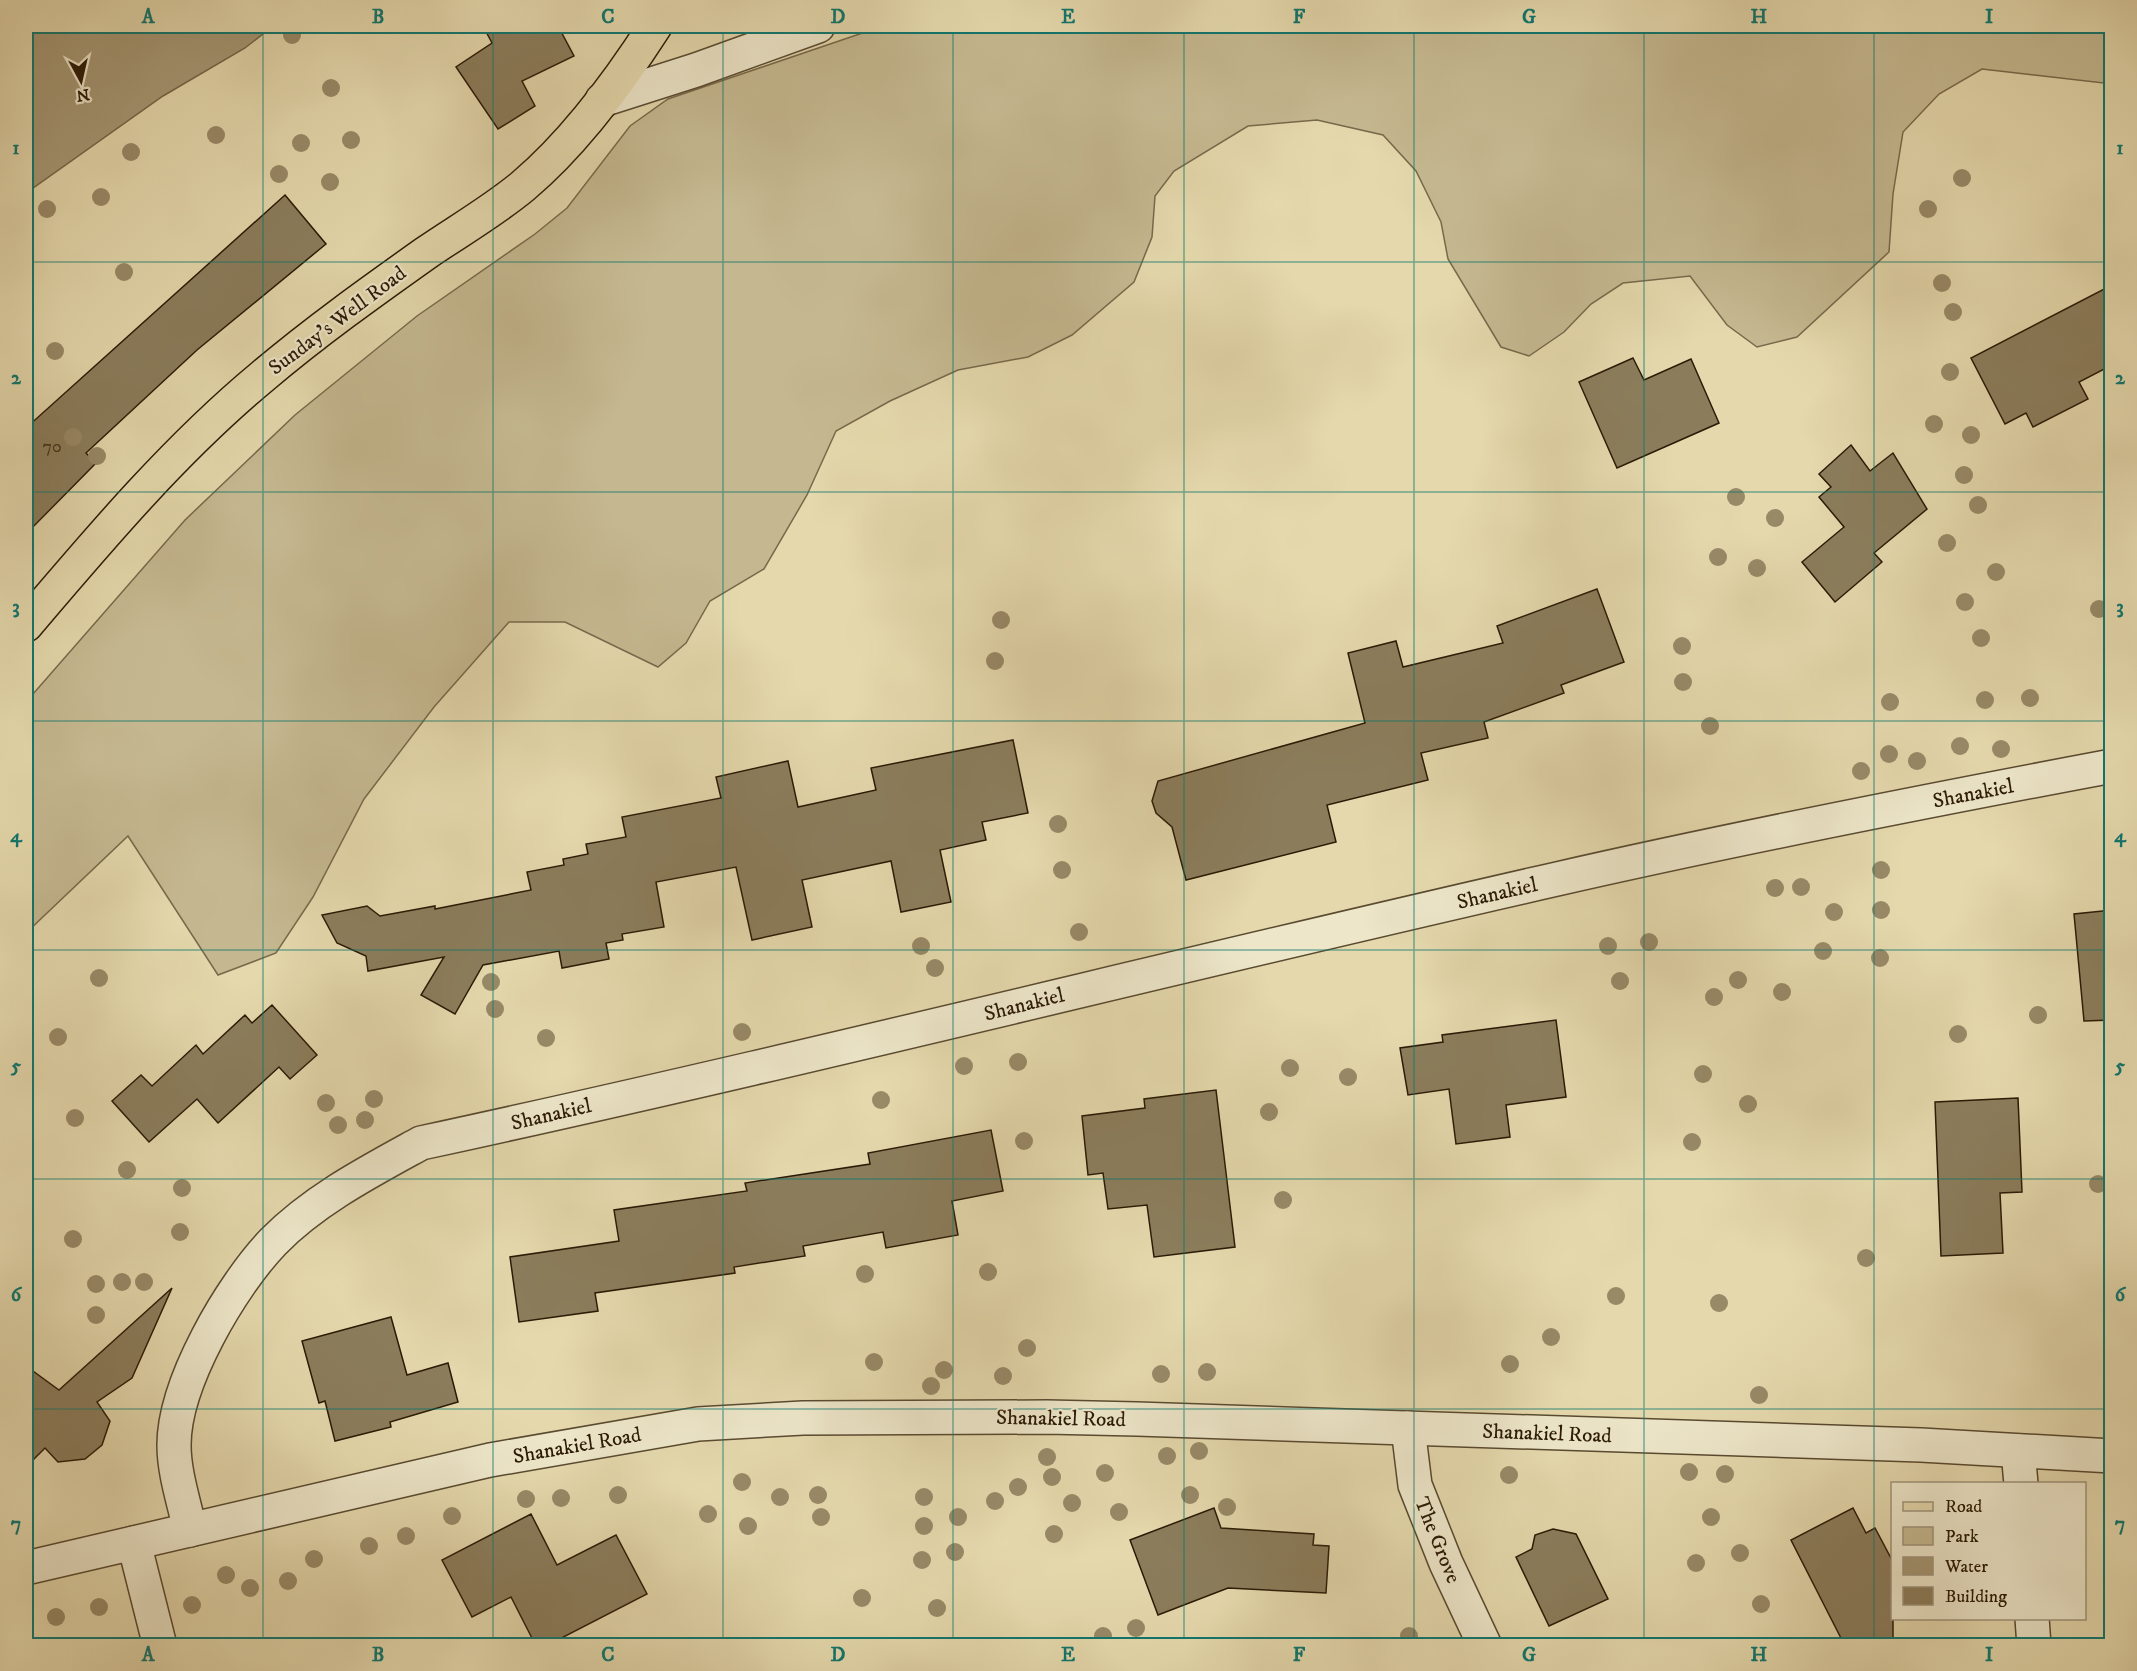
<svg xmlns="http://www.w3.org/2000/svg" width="2137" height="1671" font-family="'IM FELL DW Pica',serif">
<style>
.green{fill:#c5b890;stroke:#78694b;stroke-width:1.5}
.water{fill:#a59774;stroke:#746548;stroke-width:1.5}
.building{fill:#8b7d5c;stroke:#2b1a06;stroke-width:1.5}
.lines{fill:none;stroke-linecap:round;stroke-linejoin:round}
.minor-casing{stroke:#594a30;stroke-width:36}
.major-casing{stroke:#2b1a06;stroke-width:36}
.minor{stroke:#ede6c9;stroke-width:33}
.major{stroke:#e4d8ac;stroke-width:33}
.tree{fill:#988967}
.grid{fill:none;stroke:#0f766e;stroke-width:1.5;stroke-opacity:0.55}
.labels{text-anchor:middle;stroke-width:4.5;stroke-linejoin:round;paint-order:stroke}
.number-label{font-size:18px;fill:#43331c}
.street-label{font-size:21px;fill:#2b1a06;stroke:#ede6c9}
.neatline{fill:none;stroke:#0f766e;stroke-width:2}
.grid-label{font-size:20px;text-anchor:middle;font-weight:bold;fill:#0f766e}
</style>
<rect width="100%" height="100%" fill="#e4d8ac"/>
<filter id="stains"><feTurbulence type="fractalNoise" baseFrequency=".00333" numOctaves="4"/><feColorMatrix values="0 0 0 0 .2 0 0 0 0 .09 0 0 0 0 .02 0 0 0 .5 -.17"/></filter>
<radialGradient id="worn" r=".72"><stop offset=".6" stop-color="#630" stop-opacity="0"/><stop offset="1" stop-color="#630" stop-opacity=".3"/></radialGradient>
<polygon class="green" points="883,26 2111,26 2112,84 1982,69 1939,94 1903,132 1893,194 1889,252 1797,337 1757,347 1727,325 1690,276 1623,283 1591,304 1564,332 1529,356 1501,347 1448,259 1441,222 1416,171 1383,135 1317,120 1248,126 1174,171 1155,196 1152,237 1134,282 1072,335 1028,357 958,370 890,401 836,431 807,495 764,569 710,601 686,643 658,667 565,622 509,622 434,707 364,799 313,897 276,953 218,975 128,836 26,933 26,702 185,520 295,415 417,316 535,234 567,208 630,126 668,99"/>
<polygon class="water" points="26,26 273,26 245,48 163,96 26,193"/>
<g class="building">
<polygon points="483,26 558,26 574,56 522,81 535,106 498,129 456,67 492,43"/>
<polygon points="285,195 326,244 197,350 86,453 96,463 26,534 26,428"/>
<polygon points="2112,285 2112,365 2079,382 2088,399 2033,427 2026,413 2005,424 1971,358"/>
<polygon points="1633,358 1644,380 1691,359 1719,423 1617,468 1579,382"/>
<polygon points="1851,445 1870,471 1893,453 1927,509 1874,553 1882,562 1835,602 1802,562 1844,527 1819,497 1831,487 1819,474"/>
<polygon points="1597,589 1624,662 1561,685 1564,693 1484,722 1488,738 1421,753 1428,780 1327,805 1336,842 1186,880 1172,827 1156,813 1152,801 1158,781 1365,723 1348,653 1396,641 1403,667 1503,643 1497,626"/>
<polygon points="1013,740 1028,813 982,822 986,840 940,850 951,902 901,912 891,861 802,880 812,927 752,940 736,867 656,882 664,927 622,934 623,940 606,943 609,959 562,968 559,951 483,965 455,1014 421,995 444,957 368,971 366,956 337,943 322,915 367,906 380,916 435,906 435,909 531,890 527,872 564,865 563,859 588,854 586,844 626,837 622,817 721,798 716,777 788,761 798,807 876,790 871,768"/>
<polygon points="2112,910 2112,1020 2084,1021 2074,914"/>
<polygon points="272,1005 317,1055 290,1079 279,1067 218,1123 197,1099 149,1142 112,1101 141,1075 152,1086 196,1045 203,1054 245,1015 252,1023"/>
<polygon points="1556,1020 1566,1097 1506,1105 1510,1137 1456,1144 1449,1089 1408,1095 1400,1048 1443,1042 1442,1035"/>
<polygon points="1216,1090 1235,1247 1154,1257 1147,1205 1108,1209 1103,1173 1088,1175 1082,1116 1145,1108 1144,1099"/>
<polygon points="2018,1098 2022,1192 2000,1193 2003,1253 1941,1256 1935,1102"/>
<polygon points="991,1130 1003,1191 952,1201 958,1235 886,1248 883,1232 803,1246 805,1256 734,1267 735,1273 595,1293 598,1311 519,1322 510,1257 619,1241 614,1210 747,1191 745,1183 870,1164 868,1153"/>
<polygon points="172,1288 132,1378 97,1402 110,1421 102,1445 85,1459 58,1462 45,1448 26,1467 26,1366 59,1390"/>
<polygon points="391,1317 407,1375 448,1363 458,1402 390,1422 391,1427 335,1441 325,1401 319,1403 302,1341"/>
<polygon points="1214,1508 1221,1528 1314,1534 1313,1545 1329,1546 1326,1593 1228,1588 1158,1615 1130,1540"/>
<polygon points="1853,1508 1866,1533 1875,1528 1893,1562 1893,1646 1845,1646 1791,1540"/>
<polygon points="531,1514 557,1565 616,1535 647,1594 546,1646 536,1646 511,1597 472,1617 442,1560"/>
<polygon points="1553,1529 1576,1534 1608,1599 1549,1626 1516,1557 1532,1549 1535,1535"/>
</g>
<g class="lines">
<g class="minor-casing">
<g id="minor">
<polyline points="602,100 696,70 818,26"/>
<polyline points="1408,1428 1415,1485 1446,1563 1485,1646"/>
<polyline points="2018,1451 2021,1484"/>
<path d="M190 1530C184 1502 174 1473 174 1445 174 1383 231 1286 273 1242 314 1200 370 1171 421 1143 801 1061 1178 965 1557 879 1741 837 1926 801 2112 766"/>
<polyline points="134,1543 160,1646"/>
<polyline points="26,1568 490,1460 698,1424 803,1418 1047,1417 1137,1419 1921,1445 2112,1456"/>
<polyline points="2032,1618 2034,1646"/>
</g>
</g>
<g class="major-casing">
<path id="major" d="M26 625C100 538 175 449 263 376 315 332 371 292 426 253 458 231 493 211 523 186 575 142 619 82 655 26"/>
</g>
<use href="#minor" class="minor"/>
<use href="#major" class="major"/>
</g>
<g class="tree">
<circle cx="292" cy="35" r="9"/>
<circle cx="331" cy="88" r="9"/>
<circle cx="216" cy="135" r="9"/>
<circle cx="351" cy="140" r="9"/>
<circle cx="301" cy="143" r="9"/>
<circle cx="131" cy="152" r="9"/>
<circle cx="279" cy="174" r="9"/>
<circle cx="1962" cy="178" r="9"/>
<circle cx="330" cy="182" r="9"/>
<circle cx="101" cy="197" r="9"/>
<circle cx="47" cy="209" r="9"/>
<circle cx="1928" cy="209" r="9"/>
<circle cx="124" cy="272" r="9"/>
<circle cx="1942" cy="283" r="9"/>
<circle cx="1953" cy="312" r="9"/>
<circle cx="55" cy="351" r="9"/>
<circle cx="1950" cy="372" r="9"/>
<circle cx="1934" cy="424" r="9"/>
<circle cx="1971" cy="435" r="9"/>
<circle cx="73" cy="437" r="9"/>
<circle cx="97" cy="456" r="9"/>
<circle cx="1964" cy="475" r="9"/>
<circle cx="1736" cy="497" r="9"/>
<circle cx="1978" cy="505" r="9"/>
<circle cx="1775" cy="518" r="9"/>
<circle cx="1947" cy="543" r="9"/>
<circle cx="1718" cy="557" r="9"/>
<circle cx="1757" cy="568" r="9"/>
<circle cx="1996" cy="572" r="9"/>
<circle cx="1965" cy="602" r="9"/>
<circle cx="2099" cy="609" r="9"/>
<circle cx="1001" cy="620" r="9"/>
<circle cx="1981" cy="638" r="9"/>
<circle cx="1682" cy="646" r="9"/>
<circle cx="995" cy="661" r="9"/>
<circle cx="1683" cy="682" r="9"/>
<circle cx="2030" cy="698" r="9"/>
<circle cx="1985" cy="700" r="9"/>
<circle cx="1890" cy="702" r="9"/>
<circle cx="1710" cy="726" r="9"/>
<circle cx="1960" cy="746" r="9"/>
<circle cx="2001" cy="749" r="9"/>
<circle cx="1889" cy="754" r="9"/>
<circle cx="1917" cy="761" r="9"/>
<circle cx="1861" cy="771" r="9"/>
<circle cx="1058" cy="824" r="9"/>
<circle cx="1062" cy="870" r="9"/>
<circle cx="1881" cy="870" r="9"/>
<circle cx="1801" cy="887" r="9"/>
<circle cx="1775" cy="888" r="9"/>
<circle cx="1881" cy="910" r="9"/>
<circle cx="1834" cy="912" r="9"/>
<circle cx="1079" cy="932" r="9"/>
<circle cx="1649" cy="942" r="9"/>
<circle cx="921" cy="946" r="9"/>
<circle cx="1608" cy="946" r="9"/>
<circle cx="1823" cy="951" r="9"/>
<circle cx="1880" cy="958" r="9"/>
<circle cx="935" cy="968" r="9"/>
<circle cx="99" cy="978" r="9"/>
<circle cx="1738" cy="980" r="9"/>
<circle cx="1620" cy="981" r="9"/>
<circle cx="491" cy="982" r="9"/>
<circle cx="1782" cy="992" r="9"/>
<circle cx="1714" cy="997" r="9"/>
<circle cx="495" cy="1009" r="9"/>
<circle cx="2038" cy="1015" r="9"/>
<circle cx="742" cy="1032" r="9"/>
<circle cx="1958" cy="1034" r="9"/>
<circle cx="58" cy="1037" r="9"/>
<circle cx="546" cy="1038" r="9"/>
<circle cx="1018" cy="1062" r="9"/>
<circle cx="964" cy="1066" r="9"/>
<circle cx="1290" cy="1068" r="9"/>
<circle cx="1703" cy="1074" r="9"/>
<circle cx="1348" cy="1077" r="9"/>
<circle cx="374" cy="1099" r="9"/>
<circle cx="881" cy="1100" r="9"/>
<circle cx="326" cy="1103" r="9"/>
<circle cx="1748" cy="1104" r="9"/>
<circle cx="1269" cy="1112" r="9"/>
<circle cx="75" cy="1118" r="9"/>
<circle cx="365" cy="1120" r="9"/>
<circle cx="338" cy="1125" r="9"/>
<circle cx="1024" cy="1141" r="9"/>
<circle cx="1692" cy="1142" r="9"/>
<circle cx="127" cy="1170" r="9"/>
<circle cx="2098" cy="1184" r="9"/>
<circle cx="182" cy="1188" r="9"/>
<circle cx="1283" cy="1200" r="9"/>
<circle cx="180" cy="1232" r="9"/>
<circle cx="73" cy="1239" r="9"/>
<circle cx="1866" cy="1258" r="9"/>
<circle cx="988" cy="1272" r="9"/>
<circle cx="865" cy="1274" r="9"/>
<circle cx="122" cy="1282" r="9"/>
<circle cx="144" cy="1282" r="9"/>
<circle cx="96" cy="1284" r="9"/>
<circle cx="1616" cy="1296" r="9"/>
<circle cx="1719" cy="1303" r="9"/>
<circle cx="96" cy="1315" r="9"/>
<circle cx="1551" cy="1337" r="9"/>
<circle cx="1027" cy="1348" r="9"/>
<circle cx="874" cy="1362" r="9"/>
<circle cx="1510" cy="1364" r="9"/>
<circle cx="944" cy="1370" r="9"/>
<circle cx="1207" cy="1372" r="9"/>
<circle cx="1161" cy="1374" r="9"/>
<circle cx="1003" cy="1376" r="9"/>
<circle cx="931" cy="1386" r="9"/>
<circle cx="1759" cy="1395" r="9"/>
<circle cx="1199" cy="1451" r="9"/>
<circle cx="1167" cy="1456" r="9"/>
<circle cx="1047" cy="1457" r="9"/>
<circle cx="1689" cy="1472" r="9"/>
<circle cx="1105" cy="1473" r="9"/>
<circle cx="1725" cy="1474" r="9"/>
<circle cx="1509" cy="1475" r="9"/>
<circle cx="1052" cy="1477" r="9"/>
<circle cx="742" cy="1482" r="9"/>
<circle cx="1018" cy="1487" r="9"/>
<circle cx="618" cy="1495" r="9"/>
<circle cx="818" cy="1495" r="9"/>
<circle cx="1190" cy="1495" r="9"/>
<circle cx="780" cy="1497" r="9"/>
<circle cx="924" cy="1497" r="9"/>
<circle cx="561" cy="1498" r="9"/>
<circle cx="526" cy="1499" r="9"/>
<circle cx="995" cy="1501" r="9"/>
<circle cx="1072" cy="1503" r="9"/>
<circle cx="1227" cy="1507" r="9"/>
<circle cx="1119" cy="1512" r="9"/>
<circle cx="708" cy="1514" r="9"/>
<circle cx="452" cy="1516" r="9"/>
<circle cx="821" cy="1517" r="9"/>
<circle cx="958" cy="1517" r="9"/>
<circle cx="1711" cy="1517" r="9"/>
<circle cx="748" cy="1526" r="9"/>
<circle cx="924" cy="1526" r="9"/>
<circle cx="1054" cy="1534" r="9"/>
<circle cx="406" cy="1536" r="9"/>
<circle cx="369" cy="1546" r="9"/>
<circle cx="955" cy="1552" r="9"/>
<circle cx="1740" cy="1553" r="9"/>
<circle cx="314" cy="1559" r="9"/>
<circle cx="922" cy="1560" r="9"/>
<circle cx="1696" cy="1563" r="9"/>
<circle cx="226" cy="1575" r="9"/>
<circle cx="288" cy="1581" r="9"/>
<circle cx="250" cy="1588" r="9"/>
<circle cx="862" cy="1598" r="9"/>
<circle cx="1761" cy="1604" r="9"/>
<circle cx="192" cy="1605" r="9"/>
<circle cx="99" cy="1607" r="9"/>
<circle cx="937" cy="1608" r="9"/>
<circle cx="56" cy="1617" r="9"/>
<circle cx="1136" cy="1628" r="9"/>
<circle cx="1103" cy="1636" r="9"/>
<circle cx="1409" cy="1636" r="9"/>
</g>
<path class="grid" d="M263 26V1646M493 26V1646M723 26V1646M953 26V1646M1184 26V1646M1414 26V1646M1644 26V1646M1874 26V1646M26 262H2112M26 492H2112M26 721H2112M26 950H2112M26 1179H2112M26 1409H2112"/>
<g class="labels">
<g class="number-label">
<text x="52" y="452">70</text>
</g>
<g class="street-label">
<text transform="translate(337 320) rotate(-37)" y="7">Sunday's Well Road</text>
<text transform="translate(1973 793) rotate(-11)" y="7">Shanakiel</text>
<text transform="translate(1497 893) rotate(-13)" y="7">Shanakiel</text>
<text transform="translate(1024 1004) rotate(-14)" y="7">Shanakiel</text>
<text transform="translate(551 1114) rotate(-13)" y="7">Shanakiel</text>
<text transform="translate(1061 1418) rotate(1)" y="7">Shanakiel Road</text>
<text transform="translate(1547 1433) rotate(2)" y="7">Shanakiel Road</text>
<text transform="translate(577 1445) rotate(-10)" y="7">Shanakiel Road</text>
<text transform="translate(1438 1540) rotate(68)" y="7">The Grove</text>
</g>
</g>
<rect width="2137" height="1671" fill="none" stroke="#e4d8ac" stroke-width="66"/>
<rect x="1891" y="1482" width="195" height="138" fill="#ede6c9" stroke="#9f947b" stroke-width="1.5"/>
<rect x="1903" y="1502" width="30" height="9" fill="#e4d8ac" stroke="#9f947b" stroke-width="1.5"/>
<text x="1945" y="1512" font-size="18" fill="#2b1a06">Road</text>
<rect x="1903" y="1527" width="30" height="18" fill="#c5b890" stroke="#9f947b" stroke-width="1.5"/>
<text x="1945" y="1542" font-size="18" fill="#2b1a06">Park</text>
<rect x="1903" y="1557" width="30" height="18" fill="#a59774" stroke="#9f947b" stroke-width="1.5"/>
<text x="1945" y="1572" font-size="18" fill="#2b1a06">Water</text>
<rect x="1903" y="1587" width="30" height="18" fill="#8b7d5c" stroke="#9f947b" stroke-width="1.5"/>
<text x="1945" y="1602" font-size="18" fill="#2b1a06">Building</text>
<g transform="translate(81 81) rotate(172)" stroke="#ede6c9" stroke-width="4.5" paint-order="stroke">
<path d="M0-4.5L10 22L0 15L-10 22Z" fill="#2b1a06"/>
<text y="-9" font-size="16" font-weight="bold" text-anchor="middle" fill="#2b1a06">N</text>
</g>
<rect x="33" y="33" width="2071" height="1605" class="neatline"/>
<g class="grid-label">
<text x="148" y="23">A</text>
<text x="378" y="23">B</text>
<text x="608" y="23">C</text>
<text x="838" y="23">D</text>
<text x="1068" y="23">E</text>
<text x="1299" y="23">F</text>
<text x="1529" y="23">G</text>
<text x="1759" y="23">H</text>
<text x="1989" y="23">I</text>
<text x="16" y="154">1</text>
<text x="2120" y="154">1</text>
<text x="16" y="384">2</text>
<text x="2120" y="384">2</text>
<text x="16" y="613">3</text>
<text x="2120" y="613">3</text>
<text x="16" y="842">4</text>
<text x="2120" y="842">4</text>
<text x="16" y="1072">5</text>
<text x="2120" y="1072">5</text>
<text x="16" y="1301">6</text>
<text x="2120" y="1301">6</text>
<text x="16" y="1530">7</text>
<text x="2120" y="1530">7</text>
<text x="148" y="1661">A</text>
<text x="378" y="1661">B</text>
<text x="608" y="1661">C</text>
<text x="838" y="1661">D</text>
<text x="1068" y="1661">E</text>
<text x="1299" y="1661">F</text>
<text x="1529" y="1661">G</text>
<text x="1759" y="1661">H</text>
<text x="1989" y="1661">I</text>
</g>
<rect width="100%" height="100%" filter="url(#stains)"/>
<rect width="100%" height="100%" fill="url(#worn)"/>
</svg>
